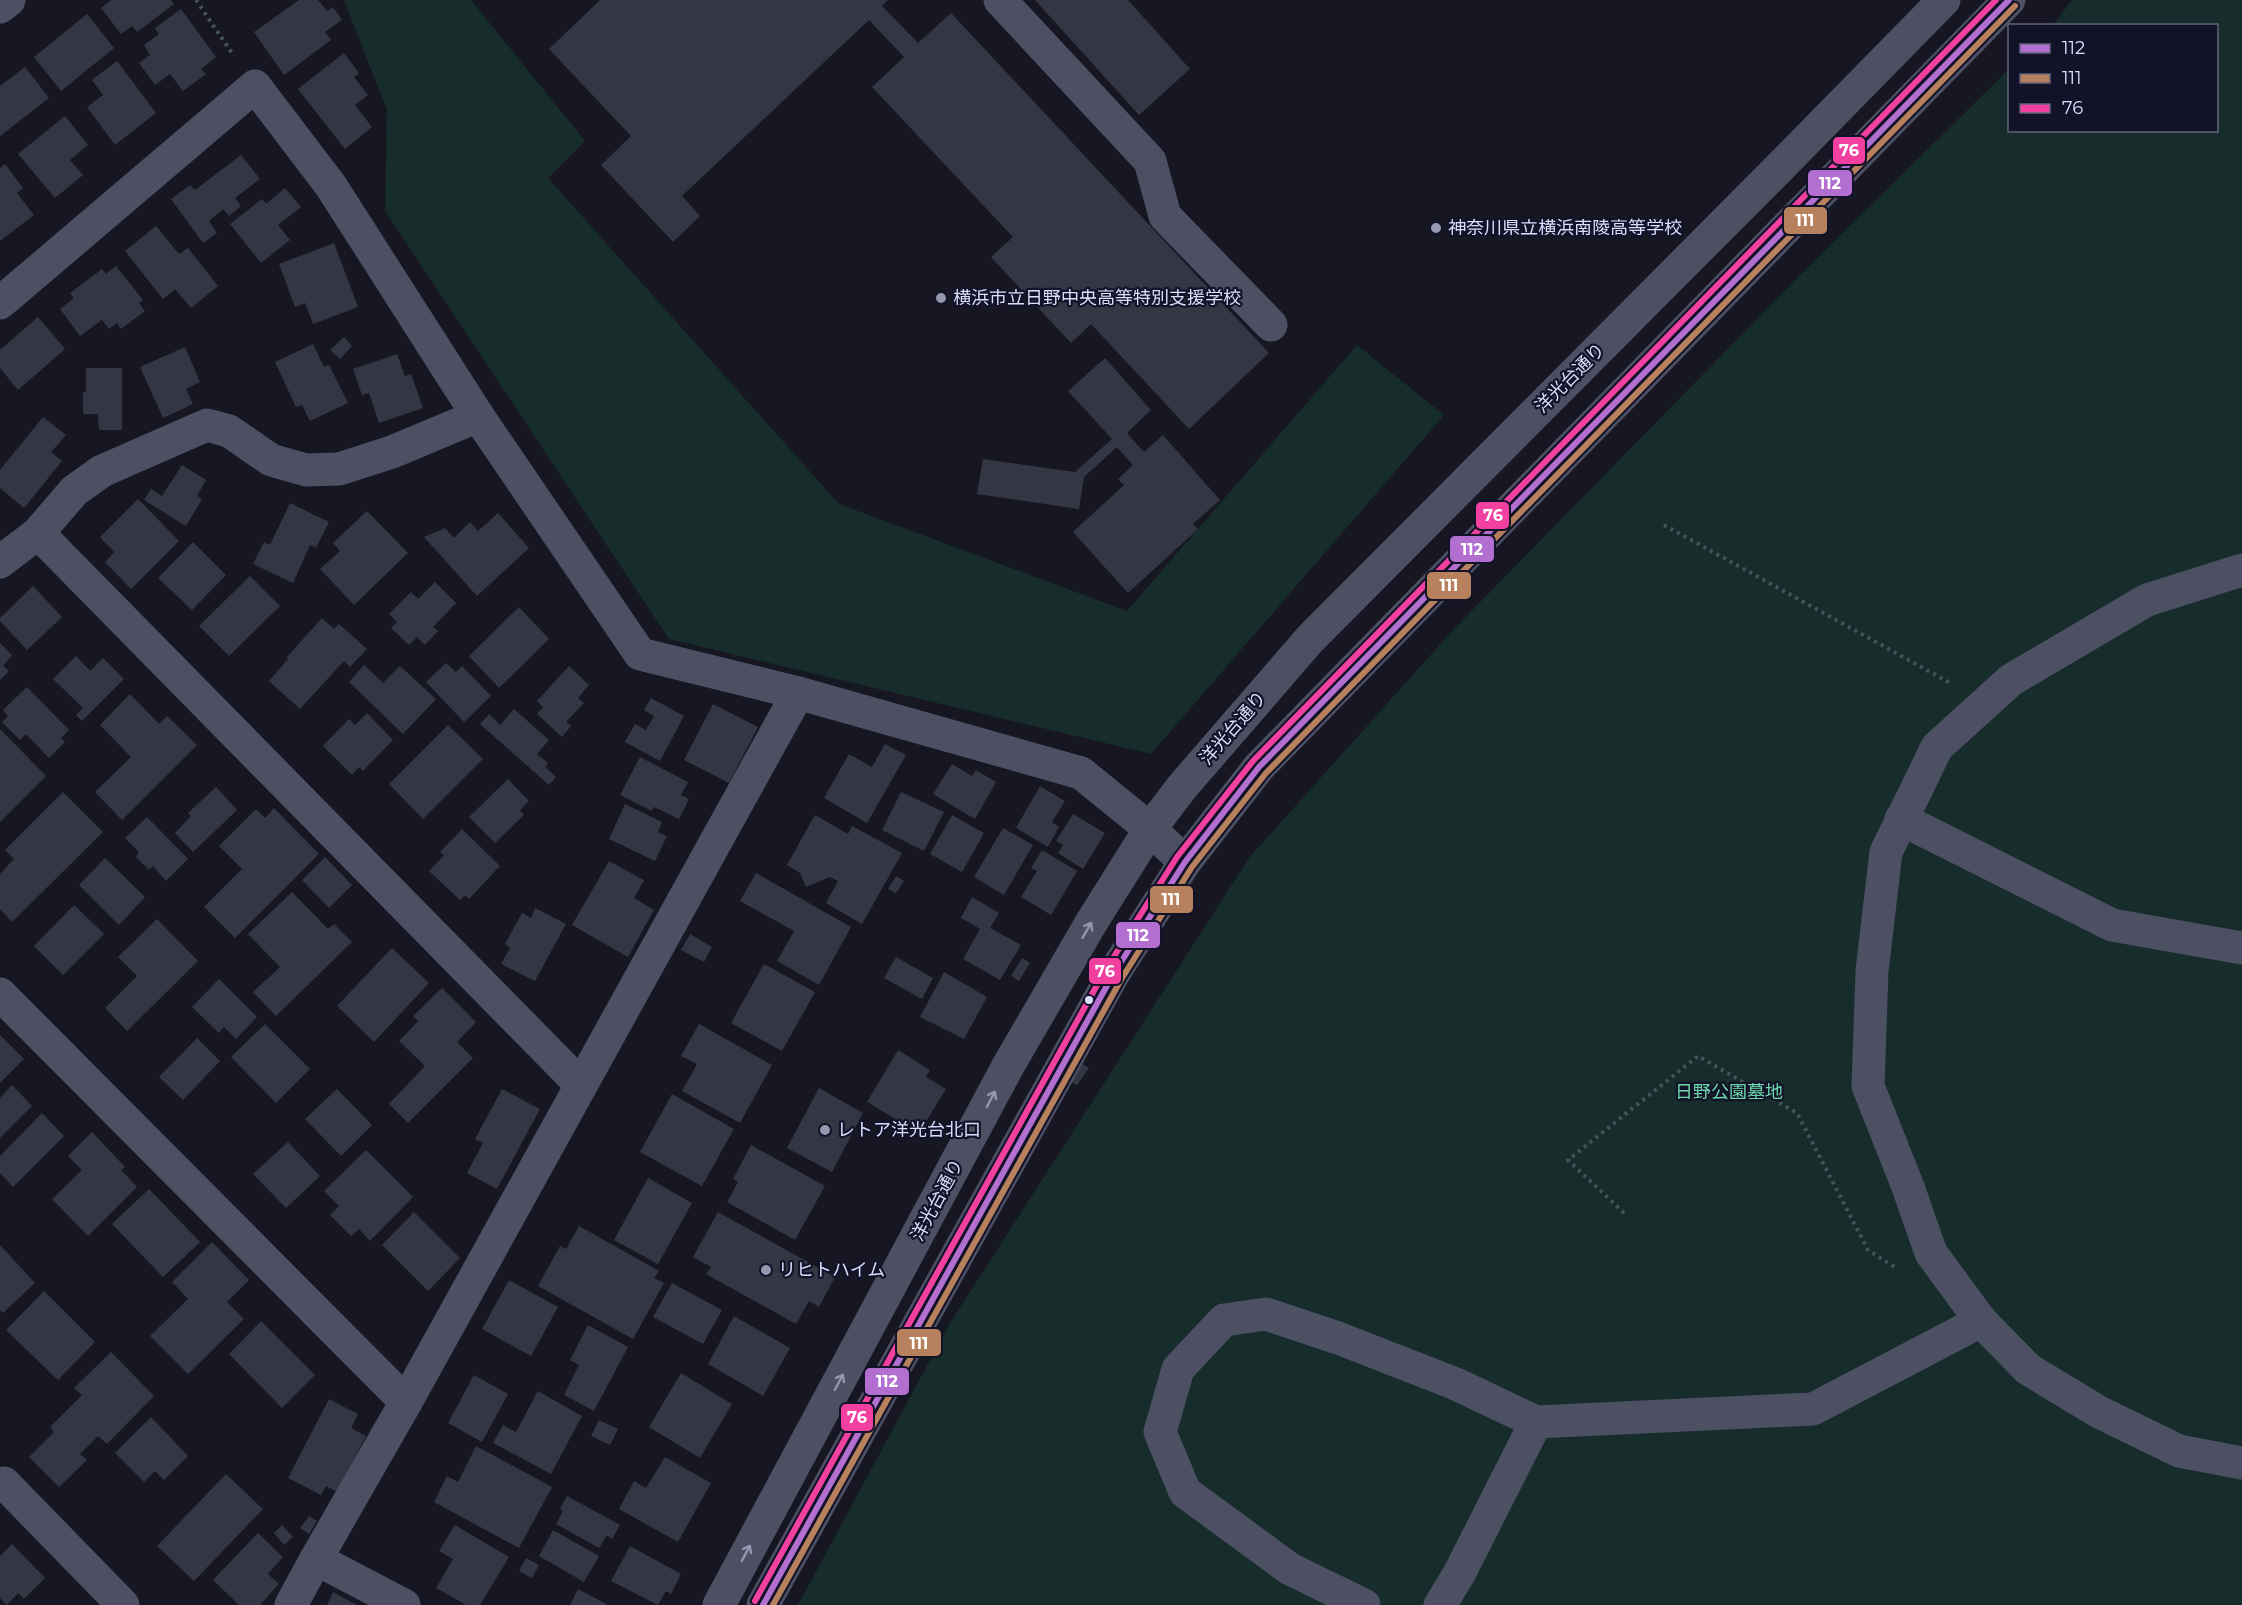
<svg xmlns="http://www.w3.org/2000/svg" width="2242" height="1605" font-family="Montserrat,'Noto Sans JP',sans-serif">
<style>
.green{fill:#162d2b}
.building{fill:#353644}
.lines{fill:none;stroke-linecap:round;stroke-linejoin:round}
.path{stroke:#45535c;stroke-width:4;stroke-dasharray:3 4.5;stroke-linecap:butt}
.minor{stroke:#4d4f63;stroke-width:33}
.bus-1-casing{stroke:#121228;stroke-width:10}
.bus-2-casing{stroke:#121228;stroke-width:10}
.bus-3-casing{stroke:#121228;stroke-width:10}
.bus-1{stroke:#b36fd0;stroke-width:6}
.bus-2{stroke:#b6815c;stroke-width:6}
.bus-3{stroke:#f240a1;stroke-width:6}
.oneway{stroke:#9496b0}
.poi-dot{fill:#9698b0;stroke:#121228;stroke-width:2}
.bus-dot{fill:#dbddfc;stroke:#121228;stroke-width:2}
.labels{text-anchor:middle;stroke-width:4.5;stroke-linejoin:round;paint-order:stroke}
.poi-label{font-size:18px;fill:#dbddfc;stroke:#121228;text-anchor:start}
.street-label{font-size:18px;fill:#dbddfc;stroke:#121228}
.park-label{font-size:18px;fill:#6cd8ab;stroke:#121228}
.line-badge{stroke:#121228;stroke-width:2}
.badge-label{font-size:16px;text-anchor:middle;font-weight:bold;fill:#fff}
</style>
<rect width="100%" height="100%" fill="#171723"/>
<g class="green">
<polygon points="344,0 471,0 585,141 548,178 839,504 1127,611 1357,345 1444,415 1151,754 669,639 385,211 387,110"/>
<polygon points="2072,0 2242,0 2242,1605 798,1605 950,1323 1249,858 1453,630 1798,277 2009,69 2010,130 2216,130 2216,26 2053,25"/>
</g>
<g class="building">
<polygon points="111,0 171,0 174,4 137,32 132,26 121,34 101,8"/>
<polygon points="299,0 318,0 327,11 333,7 342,20 325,32 331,40 284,75 254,32"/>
<polygon points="600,0 888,0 882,6 918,43 951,13 1269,353 1189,429 1091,324 1071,343 991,257 1013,237 872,87 904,57 869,20 682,196 700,216 673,242 601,165 631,136 549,49"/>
<polygon points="1035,0 1128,0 1190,69 1139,115"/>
<polygon points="181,9 216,57 201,69 206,74 183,91 170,74 155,85 139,63 150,55 144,45 159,34 155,28"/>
<polygon points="87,14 114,48 61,91 34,57"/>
<polygon points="344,53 359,73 354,77 368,95 355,105 372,127 345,149 298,89"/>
<polygon points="117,61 156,113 115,145 87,107 103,95 92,80"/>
<polygon points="25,67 49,98 0,136 0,86"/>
<polygon points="65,116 88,145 70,160 83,175 55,198 18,154"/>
<polygon points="241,155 260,179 235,198 241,206 229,216 223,209 209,221 217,233 203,243 171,199 190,185 195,190"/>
<polygon points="5,164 23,188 17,193 34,215 0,241 0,168"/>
<polygon points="285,188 301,207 278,225 290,240 261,263 230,224 262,199 266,204"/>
<polygon points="156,226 179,254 188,248 218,286 191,308 175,289 163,299 125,251"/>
<polygon points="334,243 358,307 313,324 305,303 295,307 279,264"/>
<polygon points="116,266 143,300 139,303 145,311 121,329 117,323 109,329 102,320 80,336 60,309 74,298 70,293 102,269 106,274"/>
<polygon points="38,317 65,349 18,390 0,368 0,350"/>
<polygon points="344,337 352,346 340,359 330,350"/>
<polygon points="313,344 324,367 329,365 348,403 310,421 302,405 296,407 275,362"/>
<polygon points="185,347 200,382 186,389 193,404 163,418 140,367"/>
<polygon points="397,354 405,376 411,374 423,408 379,423 369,393 362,395 353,369"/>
<polygon points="1105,358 1151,410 1127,433 1144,452 1163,435 1220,500 1193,524 1198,529 1128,593 1073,532 1124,485 1118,479 1133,465 1117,447 1084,477 1079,509 977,494 983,459 1075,472 1112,439 1068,391"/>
<polygon points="86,368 122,368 122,430 99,430 98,414 83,414 83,392 86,392"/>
<polygon points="43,417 66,435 51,452 62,461 24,508 0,488 0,470"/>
<polygon points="182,465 206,480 197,496 202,499 186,526 144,500 151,489 162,496"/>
<polygon points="138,499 179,541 131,589 105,562 114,552 100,537"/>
<polygon points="290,503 329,522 316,548 310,545 293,583 253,564 264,542 270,545"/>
<polygon points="367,511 408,553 354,605 320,569 340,551 333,543"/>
<polygon points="498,513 529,548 477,596 424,537 445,528 454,538 470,522 478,531"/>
<polygon points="193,542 226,575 192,610 158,578"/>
<polygon points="250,576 280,606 229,656 199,626"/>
<polygon points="435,582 456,603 433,627 438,631 425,645 417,637 409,645 391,628 397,622 389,614 411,592 418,599"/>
<polygon points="33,586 62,617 27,650 0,621 0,618"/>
<polygon points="519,607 549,639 499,688 469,656"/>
<polygon points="322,618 334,629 339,624 367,649 350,667 344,661 300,709 269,681 288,659 287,657"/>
<polygon points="0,643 12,655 3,666 9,671 0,680"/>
<polygon points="76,656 90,671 103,658 124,679 82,721 76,715 83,708 53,679"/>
<polygon points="446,663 456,672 462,666 491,696 464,722 426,682"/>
<polygon points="364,665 383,683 400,666 436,699 403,734 349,682"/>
<polygon points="569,666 589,685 578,698 584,703 566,722 571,726 562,737 537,714 543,707 537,701"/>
<polygon points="27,687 69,730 61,738 65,742 49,758 26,734 20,740 2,722 8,716 3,710"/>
<polygon points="130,694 159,724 167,716 197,745 122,820 95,792 131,757 100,725"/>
<polygon points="651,698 684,716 660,761 625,742 635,724 646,730 654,716 644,710"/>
<polygon points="713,704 758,727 729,783 684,760"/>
<polygon points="514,709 549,740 537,754 548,763 545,767 556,777 549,785 480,724 489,714 500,725"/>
<polygon points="367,713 393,740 363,771 359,767 352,775 323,746 349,719 355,725"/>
<polygon points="448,725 483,759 423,819 389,784"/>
<polygon points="0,729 46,776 0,822"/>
<polygon points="885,744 906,755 867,823 824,798 849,754 872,767"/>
<polygon points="640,757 688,782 681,795 689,799 679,819 654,807 652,811 620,795"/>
<polygon points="952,764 972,776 976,770 996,782 975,819 933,794"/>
<polygon points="508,779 529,801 520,810 524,815 495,843 469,817"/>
<polygon points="1040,786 1065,801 1052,822 1059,827 1048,847 1016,828"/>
<polygon points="216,787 237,810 193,852 175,833 191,816 188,813"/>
<polygon points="63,792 103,832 12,922 0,909 0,874 14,859 5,850"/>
<polygon points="901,792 944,812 924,851 882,830"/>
<polygon points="625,804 662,822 658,832 667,836 655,861 609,839"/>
<polygon points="274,808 319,854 235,938 204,907 242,869 219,846 256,809 265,818"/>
<polygon points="1073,814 1105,833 1083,869 1058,853 1063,845 1056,841"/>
<polygon points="815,815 848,834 852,826 902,853 862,924 826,903 838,881 830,877 806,887 800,873 787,865"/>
<polygon points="952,815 984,833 962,872 930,854"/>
<polygon points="147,817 188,859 166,881 153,866 149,870 136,857 139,852 125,838"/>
<polygon points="1003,828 1033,845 1004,895 974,877"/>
<polygon points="462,829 500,866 469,899 465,895 460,900 429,871 444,855 440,852"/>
<polygon points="1042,850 1077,871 1051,915 1021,897 1037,871 1031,868"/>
<polygon points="325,857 352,885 329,908 302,880"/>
<polygon points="105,858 145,897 119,925 79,885"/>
<polygon points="609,861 644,880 634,898 654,910 628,957 572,925"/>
<polygon points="756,873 851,927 819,985 777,961 794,931 740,901"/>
<polygon points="896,876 904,881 896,893 888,889"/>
<polygon points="292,892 328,929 334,924 352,942 276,1016 253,992 280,967 248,934"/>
<polygon points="972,897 999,913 990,928 1021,945 1000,980 963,959 980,929 961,918"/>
<polygon points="74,905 104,934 63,975 34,946"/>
<polygon points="535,908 566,924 535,981 501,964 510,948 505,944 522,913 531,918"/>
<polygon points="157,919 198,961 127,1031 105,1008 137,976 118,957"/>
<polygon points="690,934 712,947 704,962 681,950"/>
<polygon points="392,948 429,983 374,1042 337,1006"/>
<polygon points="896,957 933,978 922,999 884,978"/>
<polygon points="1022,958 1030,963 1019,981 1011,976"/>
<polygon points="764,964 815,992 782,1051 731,1023"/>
<polygon points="944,972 987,997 964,1039 920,1017"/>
<polygon points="219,979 257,1017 236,1039 224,1027 219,1033 192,1007"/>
<polygon points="442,988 476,1022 457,1042 473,1058 408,1123 389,1104 425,1066 399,1041 418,1021 413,1016"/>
<polygon points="265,1024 310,1069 276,1103 231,1057"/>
<polygon points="699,1024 772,1065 740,1123 682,1091 697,1064 681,1056"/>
<polygon points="0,1035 24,1059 0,1083"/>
<polygon points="197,1038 220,1061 183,1100 159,1077"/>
<polygon points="898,1050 930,1070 926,1077 946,1089 919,1133 867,1102"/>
<polygon points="1081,1063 1089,1068 1077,1085 1069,1081"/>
<polygon points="12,1085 32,1106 0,1138 0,1098"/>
<polygon points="819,1088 863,1113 832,1172 787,1148"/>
<polygon points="337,1089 372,1125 341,1156 305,1119"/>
<polygon points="502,1089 540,1109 497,1189 467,1173 483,1143 475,1139"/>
<polygon points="672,1094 734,1129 702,1186 640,1152"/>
<polygon points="42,1113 64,1136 13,1187 0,1173 0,1156"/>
<polygon points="92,1132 125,1167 121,1170 137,1187 88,1236 52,1199 82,1170 68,1156"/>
<polygon points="288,1142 320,1176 286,1208 253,1174"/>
<polygon points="751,1145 825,1186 795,1240 727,1202 738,1182 733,1179"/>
<polygon points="366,1150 413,1197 370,1241 359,1229 351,1236 330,1215 339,1206 324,1191"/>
<polygon points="648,1178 692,1203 658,1264 614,1240"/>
<polygon points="149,1189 200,1242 163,1277 112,1224"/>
<polygon points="414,1212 460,1258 428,1291 382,1245"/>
<polygon points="718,1212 835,1277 819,1307 809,1301 796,1324 706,1274 711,1267 693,1257"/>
<polygon points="579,1226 659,1271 654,1278 664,1283 633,1339 538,1286 560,1246 566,1249"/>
<polygon points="212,1242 249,1280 227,1302 244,1319 188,1374 150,1336 188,1299 172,1282"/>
<polygon points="0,1245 35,1283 3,1313 0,1310"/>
<polygon points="509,1280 558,1307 531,1356 482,1329"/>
<polygon points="672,1283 722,1310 703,1344 653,1317"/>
<polygon points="44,1291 95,1342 58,1380 6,1330"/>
<polygon points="734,1316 790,1348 763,1396 708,1364"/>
<polygon points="261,1321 315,1375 282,1408 229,1354"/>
<polygon points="588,1325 628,1347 594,1411 564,1395 579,1365 570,1360"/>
<polygon points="111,1352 154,1396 107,1444 98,1436 80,1454 87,1460 59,1487 29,1457 54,1432 50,1427 82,1395 74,1388"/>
<polygon points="681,1373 732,1404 700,1458 649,1427"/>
<polygon points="474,1375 508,1394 482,1442 448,1423"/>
<polygon points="538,1391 582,1416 551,1474 493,1443 503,1425 516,1432"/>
<polygon points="329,1399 358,1414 351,1428 366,1436 337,1492 326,1486 321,1495 288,1478"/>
<polygon points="151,1417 188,1456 164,1480 155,1471 144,1482 115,1453"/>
<polygon points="599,1420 618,1429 610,1445 591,1436"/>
<polygon points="476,1446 552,1487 519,1548 434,1502 447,1476 458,1482"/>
<polygon points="665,1457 711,1483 678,1542 619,1509 634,1481 646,1488"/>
<polygon points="226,1474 263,1509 194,1581 157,1546"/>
<polygon points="567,1496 620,1525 612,1539 607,1535 599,1548 556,1524 563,1511 560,1509"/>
<polygon points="309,1516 317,1521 309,1534 300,1528"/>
<polygon points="282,1525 293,1537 284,1545 274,1533"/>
<polygon points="455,1525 509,1557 480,1605 466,1605 436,1588 453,1559 439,1551"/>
<polygon points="553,1530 599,1556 584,1582 539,1556"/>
<polygon points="258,1533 283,1557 268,1574 279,1584 260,1605 239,1605 213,1580"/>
<polygon points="12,1544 45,1578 24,1599 18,1593 7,1605 0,1598 0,1556"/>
<polygon points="630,1546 681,1574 671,1594 666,1591 658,1605 611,1581"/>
<polygon points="526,1558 539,1565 532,1578 519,1571"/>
<polygon points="578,1589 608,1605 570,1605"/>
<polygon points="333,1592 357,1605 327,1605"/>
</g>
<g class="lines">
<g class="path">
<polyline points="196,0 234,56"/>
<polyline points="1664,525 1952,684"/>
<polyline points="1624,1213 1568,1160 1698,1056 1797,1113 1868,1250 1896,1268"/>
</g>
<g class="minor">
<polyline points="1000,0 1150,161 1165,216 1271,325"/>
<polyline points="0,7 9,0"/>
<polyline points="0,303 255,86 331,186 478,416 640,654 798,693 1081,773 1150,829 1185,862"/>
<polyline points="38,533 581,1085"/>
<polyline points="0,562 38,533 74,491 102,471 207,425 229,431 271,460 306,470 339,469 392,452 478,416"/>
<polyline points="2242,570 2147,600 2011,680 1937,747 1886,852 1872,971 1868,1086 1908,1187 1931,1253 1981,1321 2028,1369 2099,1412 2179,1451 2242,1463"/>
<polyline points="1901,819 2112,925 2242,948"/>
<polyline points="0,994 406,1402"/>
<polyline points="0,1486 4,1483 123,1605"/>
<polyline points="316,1559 406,1402 798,693"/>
<polyline points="291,1605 316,1559 404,1605"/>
<polyline points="719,1605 1008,1066 1091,923 1150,829 1182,787 1310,639 1782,165 1944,0"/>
<polyline points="763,1605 1114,973 1185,862 1259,767 2009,0"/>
<polyline points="1364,1605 1290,1569 1185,1492 1160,1432 1178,1369 1224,1320 1266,1314 1338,1338 1456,1384 1536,1422"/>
<polyline points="1440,1605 1459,1574 1536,1422 1813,1409 1981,1321"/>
</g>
<g class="bus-1-casing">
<polyline id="bus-1" points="763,1605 1114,973 1185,862 1259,767 2009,0"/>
</g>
<g class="bus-2-casing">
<polyline id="bus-2" points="773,1605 1122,978 1192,867 1266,773 2015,6"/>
</g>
<g class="bus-3-casing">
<polyline id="bus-3" points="755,1601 1106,969 1177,857 1253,761 1996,0"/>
</g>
<use href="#bus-1" class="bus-1"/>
<use href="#bus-2" class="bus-2"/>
<use href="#bus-3" class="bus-3"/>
</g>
<defs><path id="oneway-shaft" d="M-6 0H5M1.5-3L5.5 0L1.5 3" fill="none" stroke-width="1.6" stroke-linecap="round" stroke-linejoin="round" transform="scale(1.5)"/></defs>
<g class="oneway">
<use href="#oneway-shaft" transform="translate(1087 930) rotate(-60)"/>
<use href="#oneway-shaft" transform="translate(991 1099) rotate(-62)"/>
<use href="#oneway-shaft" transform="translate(839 1382) rotate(-62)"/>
<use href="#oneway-shaft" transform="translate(746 1553) rotate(-62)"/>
</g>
<g class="poi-dot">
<circle cx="1436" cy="228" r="6"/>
<circle cx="941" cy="298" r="6"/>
<circle cx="825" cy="1130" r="6"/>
<circle cx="766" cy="1270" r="6"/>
</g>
<circle class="bus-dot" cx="1089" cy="1000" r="5"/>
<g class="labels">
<g class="poi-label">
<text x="1448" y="234">神奈川県立横浜南陵高等学校</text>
<text x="953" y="304">横浜市立日野中央高等特別支援学校</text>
<text x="837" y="1136">レトア洋光台北口</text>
<text x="778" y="1276">リヒトハイム</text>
</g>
<g class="street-label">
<text transform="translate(1570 378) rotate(-45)" y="6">洋光台通り</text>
<text transform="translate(1233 728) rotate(-49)" y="6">洋光台通り</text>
<text transform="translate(937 1200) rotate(-62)" y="6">洋光台通り</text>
</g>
<g class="park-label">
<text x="1729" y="1098">日野公園墓地</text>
</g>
</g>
<g class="line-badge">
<rect x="1832" y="136" width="34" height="29" rx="6" fill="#f240a1"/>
<rect x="1807" y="169" width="46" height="28" rx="6" fill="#b36fd0"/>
<rect x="1783" y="206" width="45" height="29" rx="6" fill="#b6815c"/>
<rect x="1475" y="501" width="35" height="29" rx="6" fill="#f240a1"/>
<rect x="1449" y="535" width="46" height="28" rx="6" fill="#b36fd0"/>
<rect x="1426" y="571" width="46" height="29" rx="6" fill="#b6815c"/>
<rect x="1149" y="885" width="45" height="29" rx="6" fill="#b6815c"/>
<rect x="1115" y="921" width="46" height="28" rx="6" fill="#b36fd0"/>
<rect x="1088" y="957" width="34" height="28" rx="6" fill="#f240a1"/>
<rect x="896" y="1328" width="46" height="29" rx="6" fill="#b6815c"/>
<rect x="864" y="1367" width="46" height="29" rx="6" fill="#b36fd0"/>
<rect x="840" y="1403" width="34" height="29" rx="6" fill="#f240a1"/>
</g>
<g class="badge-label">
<text x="1849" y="156">76</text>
<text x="1830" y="189">112</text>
<text x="1805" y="226">111</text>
<text x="1493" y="521">76</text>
<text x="1472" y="555">112</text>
<text x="1449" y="591">111</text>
<text x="1171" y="905">111</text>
<text x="1138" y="941">112</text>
<text x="1105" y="977">76</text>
<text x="919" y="1349">111</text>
<text x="887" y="1387">112</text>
<text x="857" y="1423">76</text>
</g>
<rect x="2008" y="24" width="210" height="108" fill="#121228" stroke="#62637d" stroke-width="1.5"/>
<rect x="2020" y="44" width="30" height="9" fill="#b36fd0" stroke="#62637d" stroke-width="1.5"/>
<text x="2062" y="54" font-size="18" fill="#dbddfc">112</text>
<rect x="2020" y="74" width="30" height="9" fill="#b6815c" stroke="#62637d" stroke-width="1.5"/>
<text x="2062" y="84" font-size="18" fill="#dbddfc">111</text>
<rect x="2020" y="104" width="30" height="9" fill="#f240a1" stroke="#62637d" stroke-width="1.5"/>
<text x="2062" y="114" font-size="18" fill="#dbddfc">76</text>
</svg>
